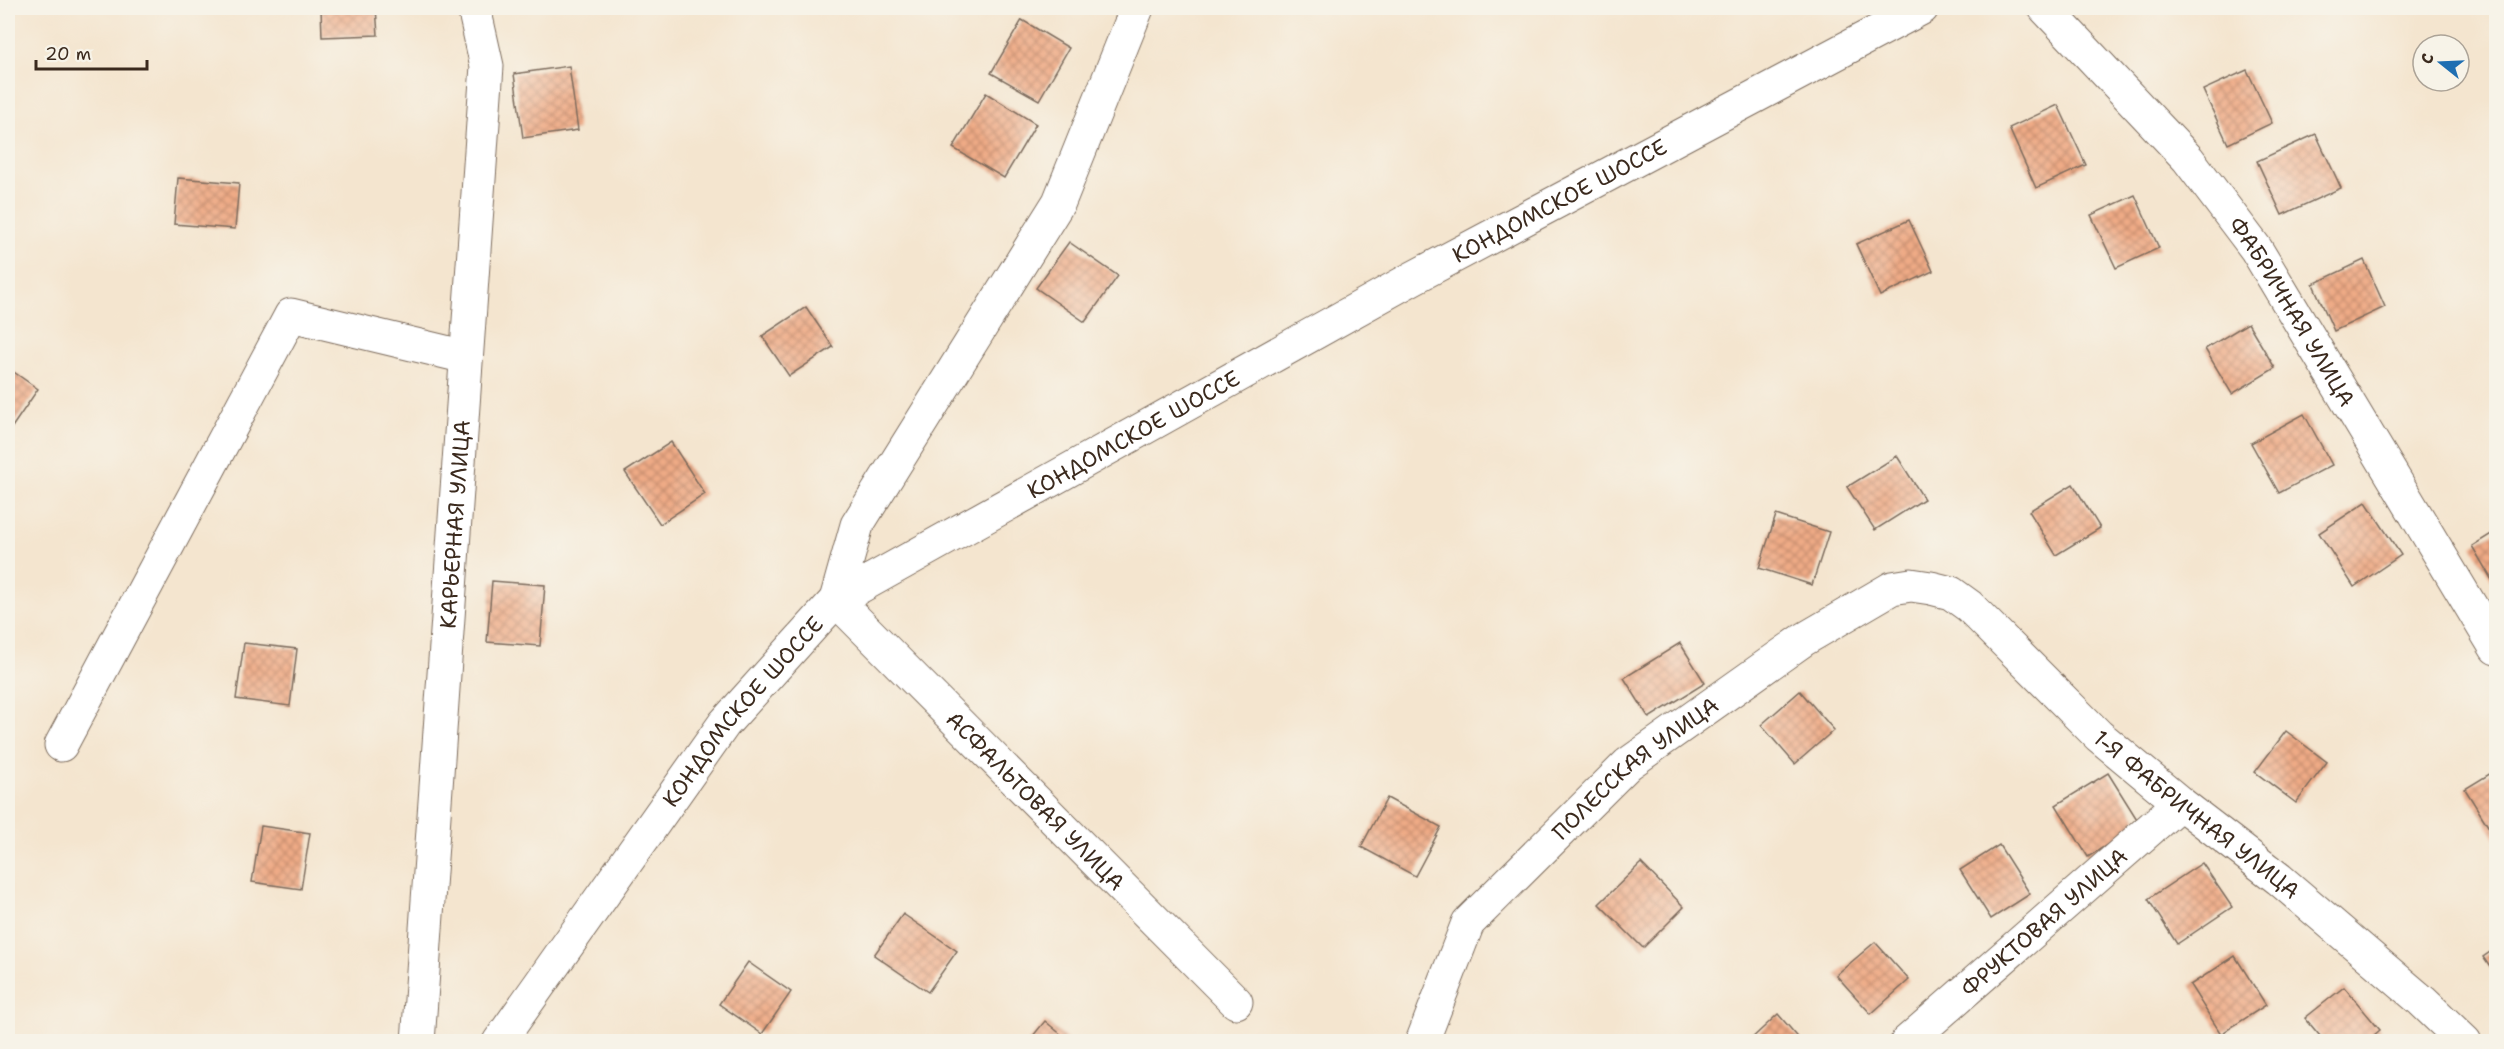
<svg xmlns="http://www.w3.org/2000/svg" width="2504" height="1049" font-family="'Shantell Sans',sans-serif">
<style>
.building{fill:url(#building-cross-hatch)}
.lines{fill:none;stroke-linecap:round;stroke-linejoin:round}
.minor-casing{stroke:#7c6b5c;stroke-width:35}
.minor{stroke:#fff;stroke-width:33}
.labels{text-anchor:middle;stroke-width:4.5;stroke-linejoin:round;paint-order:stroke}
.street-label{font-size:22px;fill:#3b2a1e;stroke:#f7f3e8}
</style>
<defs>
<pattern id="building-cross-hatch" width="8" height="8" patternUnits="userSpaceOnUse" patternTransform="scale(1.5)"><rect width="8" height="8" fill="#efab86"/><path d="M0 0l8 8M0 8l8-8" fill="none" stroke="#c38b6d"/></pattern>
</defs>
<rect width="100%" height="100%" fill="#f7f3e8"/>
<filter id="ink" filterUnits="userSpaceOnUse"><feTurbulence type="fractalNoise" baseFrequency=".0167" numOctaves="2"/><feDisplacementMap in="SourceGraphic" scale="12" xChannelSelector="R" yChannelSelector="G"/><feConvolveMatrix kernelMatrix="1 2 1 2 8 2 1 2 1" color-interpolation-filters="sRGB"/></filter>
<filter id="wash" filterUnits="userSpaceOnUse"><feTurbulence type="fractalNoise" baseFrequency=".008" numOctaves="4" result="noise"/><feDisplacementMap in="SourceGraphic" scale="24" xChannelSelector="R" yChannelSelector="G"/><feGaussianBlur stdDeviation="1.35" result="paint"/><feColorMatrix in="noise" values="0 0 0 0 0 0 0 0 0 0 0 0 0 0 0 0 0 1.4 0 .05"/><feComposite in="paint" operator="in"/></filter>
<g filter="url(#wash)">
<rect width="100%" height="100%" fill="#f4e5cf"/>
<g id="blocks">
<g class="building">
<polygon points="321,8 376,8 378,35 322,37"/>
<polygon points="1022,20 1069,48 1039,100 991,73"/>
<polygon points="569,66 578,130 523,138 514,74"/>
<polygon points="2247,70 2272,123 2228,144 2203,90"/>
<polygon points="986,93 1036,124 1004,178 953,148"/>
<polygon points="2058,105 2086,165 2036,188 2009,128"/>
<polygon points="2316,134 2341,188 2282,215 2257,161"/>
<polygon points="178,178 239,183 235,229 174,224"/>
<polygon points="2135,195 2159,248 2116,268 2091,215"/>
<polygon points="1909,220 1933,271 1880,296 1856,244"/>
<polygon points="1069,242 1118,276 1085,322 1036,288"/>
<polygon points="2364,260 2385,307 2334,331 2313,284"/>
<polygon points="806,307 833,347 789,376 762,336"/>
<polygon points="2248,323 2275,368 2232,394 2205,349"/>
<polygon points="8,368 38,389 8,433"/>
<polygon points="2304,414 2332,465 2279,493 2251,443"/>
<polygon points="671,442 705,494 660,524 625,472"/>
<polygon points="1897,456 1924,499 1875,530 1847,487"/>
<polygon points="2073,484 2100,528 2056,555 2029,511"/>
<polygon points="2366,502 2401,555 2354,587 2319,533"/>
<polygon points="1776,515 1829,532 1812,585 1759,568"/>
<polygon points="2496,531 2496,587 2472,546"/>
<polygon points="492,581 545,585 540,646 487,642"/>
<polygon points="244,643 297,649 290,706 236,699"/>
<polygon points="1680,643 1705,683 1649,718 1624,678"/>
<polygon points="1800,691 1834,730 1795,764 1761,725"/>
<polygon points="2286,731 2327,762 2296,803 2255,772"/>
<polygon points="2496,770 2496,839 2465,789"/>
<polygon points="2108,773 2140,824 2088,857 2056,805"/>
<polygon points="1387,798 1441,827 1415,876 1361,847"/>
<polygon points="261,826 310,833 301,889 252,882"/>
<polygon points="1999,845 2030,894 1991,919 1960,870"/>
<polygon points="1641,863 1684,907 1643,948 1599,904"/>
<polygon points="2202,863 2232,907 2177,944 2148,899"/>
<polygon points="903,914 957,951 928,992 874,955"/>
<polygon points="1875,942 1909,980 1871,1014 1836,975"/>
<polygon points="2496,948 2496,976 2483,957"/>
<polygon points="2235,956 2266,1005 2221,1034 2190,985"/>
<polygon points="748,962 791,992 762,1034 719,1004"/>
<polygon points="2344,987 2380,1030 2366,1042 2325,1042 2305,1018"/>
<polygon points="1778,1014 1802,1042 1748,1042"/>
<polygon points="1045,1021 1070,1042 1028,1042"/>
</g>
</g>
</g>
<g filter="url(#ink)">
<use href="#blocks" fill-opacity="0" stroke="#7c6b5c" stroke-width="1.5"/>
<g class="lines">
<g class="minor-casing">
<g id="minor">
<path id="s1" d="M1137 8 1059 202 857 525 836 600 1236 1002"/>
<path id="s2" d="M2045 8 2188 159 2256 249 2496 648"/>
<polyline points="61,745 291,315 466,357"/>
<path id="s3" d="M418 1042 487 66 474 8"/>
<path id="s4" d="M499 1042 724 724 836 600 1413 278 1922 8"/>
<path id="s5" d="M1422 1042 1468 923 1628 764 1803 640 1892 588 1911 585 1931 588 1951 593 1969 606 2099 736 2180 803 2279 879 2422 1001 2465 1042"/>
<path id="s6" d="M1907 1042 2180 803"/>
</g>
</g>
<use href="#minor" class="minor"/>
</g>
</g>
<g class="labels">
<g class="street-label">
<text dy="8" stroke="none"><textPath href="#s4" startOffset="1383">КОНДОМСКОЕ ШОССЕ</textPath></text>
<text dy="8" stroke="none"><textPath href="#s2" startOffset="393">ФАБРИЧНАЯ УЛИЦА</textPath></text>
<text dy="8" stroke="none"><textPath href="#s4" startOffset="897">КОНДОМСКОЕ ШОССЕ</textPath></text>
<text dy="8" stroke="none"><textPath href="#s3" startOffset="519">КАРЬЕРНАЯ УЛИЦА</textPath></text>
<text dy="8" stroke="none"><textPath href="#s4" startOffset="411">КОНДОМСКОЕ ШОССЕ</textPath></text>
<text dy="8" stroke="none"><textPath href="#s5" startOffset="356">ПОЛЕССКАЯ УЛИЦА</textPath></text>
<text dy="8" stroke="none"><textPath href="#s1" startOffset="951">АСФАЛЬТОВАЯ УЛИЦА</textPath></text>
<text dy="8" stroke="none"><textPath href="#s5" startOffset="1062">1-Я ФАБРИЧНАЯ УЛИЦА</textPath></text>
<text dy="8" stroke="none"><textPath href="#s6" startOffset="182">ФРУКТОВАЯ УЛИЦА</textPath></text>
</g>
</g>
<rect width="2504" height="1049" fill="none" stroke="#f7f3e8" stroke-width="30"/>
<g transform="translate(2441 63) rotate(288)"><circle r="28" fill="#f7f3e8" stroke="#aca397" stroke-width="1.5"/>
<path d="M0-4.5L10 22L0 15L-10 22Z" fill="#1f6fb2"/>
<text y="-9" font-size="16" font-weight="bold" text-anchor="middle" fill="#3b2a1e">С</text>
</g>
<path d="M36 60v9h111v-9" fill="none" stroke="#3b2a1e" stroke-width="3"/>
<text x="45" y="60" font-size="18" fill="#3b2a1e" stroke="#f7f3e8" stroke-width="4.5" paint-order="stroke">20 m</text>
</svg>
